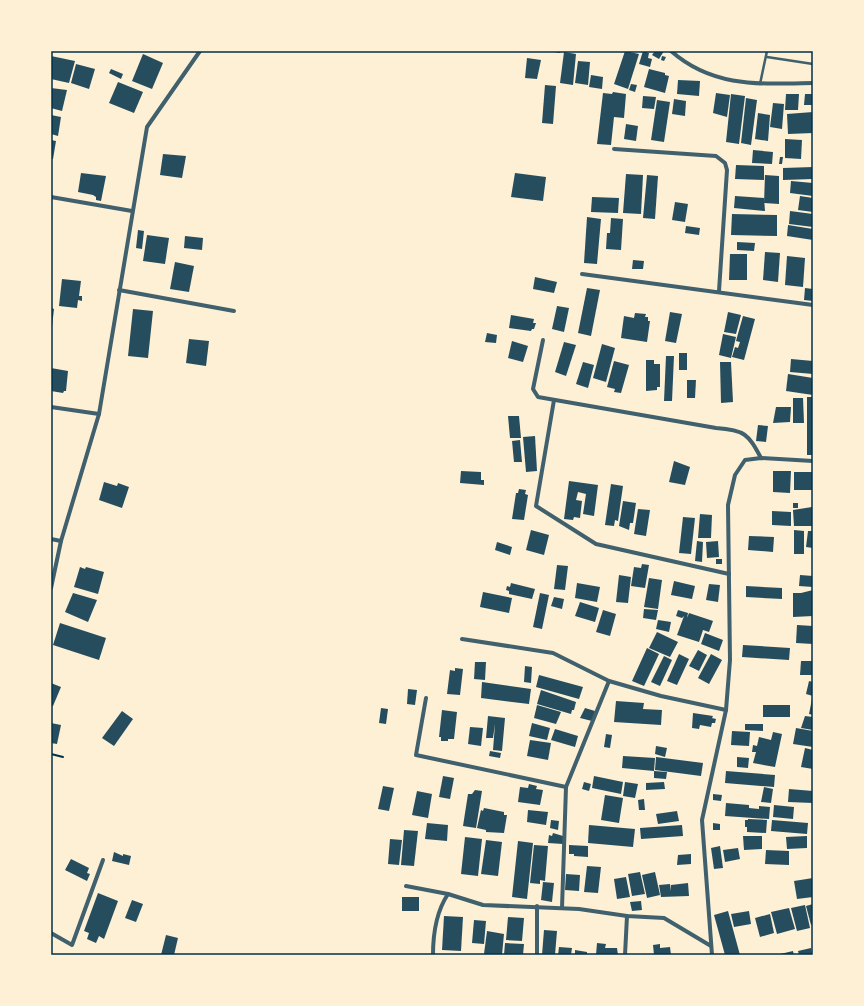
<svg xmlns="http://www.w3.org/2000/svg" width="864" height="1006" font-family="Lora,serif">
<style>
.building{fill:#264d5e}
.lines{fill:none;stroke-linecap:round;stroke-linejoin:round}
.path{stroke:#003049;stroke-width:2}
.service{stroke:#3f606c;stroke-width:2.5}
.minor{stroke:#3f606c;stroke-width:4}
.neatline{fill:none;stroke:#003049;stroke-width:1.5}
</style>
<rect width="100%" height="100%" fill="#fdf0d5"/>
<g class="building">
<polygon points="548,51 561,51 560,53"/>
<polygon points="625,51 639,54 628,89 614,84"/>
<polygon points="643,51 649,53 648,58 652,59 650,67 639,64"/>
<polygon points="655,51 664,51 659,59 652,55"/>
<polygon points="564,52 576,54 573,85 560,83"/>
<polygon points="143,54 163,63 152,89 132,81"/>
<polygon points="51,56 75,61 69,83 51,79"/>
<polygon points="662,56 666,57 664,61 661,60"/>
<polygon points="527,58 541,60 537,79 525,78"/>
<polygon points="578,61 590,62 588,85 575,83"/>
<polygon points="76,64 95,69 89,89 71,83"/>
<polygon points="111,69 123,74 121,79 109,73"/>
<polygon points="649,69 665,73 665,75 669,76 665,93 644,87"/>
<polygon points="591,75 603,77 602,89 589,87"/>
<polygon points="678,80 700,81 699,96 677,94"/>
<polygon points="118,82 143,92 134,113 109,103"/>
<polygon points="631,84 637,85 635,92 629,90"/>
<polygon points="545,85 556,86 553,124 542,123"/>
<polygon points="51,88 67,90 62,111 51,108"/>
<polygon points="613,92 626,94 624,118 614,117 611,145 597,144 603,93 612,94"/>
<polygon points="716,93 730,95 727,117 713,113"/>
<polygon points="731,94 745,96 739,144 726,142"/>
<polygon points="786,94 799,94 798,110 785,110"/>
<polygon points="805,94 812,94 812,105 804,105"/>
<polygon points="643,96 656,97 654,109 642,108"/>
<polygon points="746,98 757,100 751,145 741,143"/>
<polygon points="674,99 686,101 685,116 672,114"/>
<polygon points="657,100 670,102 664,142 651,140"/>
<polygon points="773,103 784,104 782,129 770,127"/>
<polygon points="813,112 813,133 788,134 787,114"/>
<polygon points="758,113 770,115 768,141 755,139"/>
<polygon points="51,115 61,117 58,136 51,134"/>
<polygon points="626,124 638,126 636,141 624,139"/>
<polygon points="785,139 802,140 801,159 785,158"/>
<polygon points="51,140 56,141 53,159 51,159"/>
<polygon points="753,150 773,152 772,164 752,163"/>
<polygon points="163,154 186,156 182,178 160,175"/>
<polygon points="780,157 783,157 782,164 779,164"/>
<polygon points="736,165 764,166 764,180 735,179"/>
<polygon points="813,167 813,179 783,180 783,168"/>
<polygon points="81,173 106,176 101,201 96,200 96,197 93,195 78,192"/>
<polygon points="515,173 546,177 543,201 511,197"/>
<polygon points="626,174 643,175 641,214 623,213"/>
<polygon points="647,175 658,176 655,219 643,218"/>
<polygon points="765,175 779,176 779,204 764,203"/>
<polygon points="791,181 813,183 813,196 790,193"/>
<polygon points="735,196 764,198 765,211 734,208"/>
<polygon points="800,196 813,198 813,212 798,210"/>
<polygon points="592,197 619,198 618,213 591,212"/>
<polygon points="675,202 688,204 685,222 672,220"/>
<polygon points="790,211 813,214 813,227 789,224"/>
<polygon points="732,214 777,215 777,236 731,235"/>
<polygon points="587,217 601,219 597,264 584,263"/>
<polygon points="611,218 623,219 621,250 606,249 607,233 610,233"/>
<polygon points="788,225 813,229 813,240 787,236"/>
<polygon points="686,226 700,228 699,235 685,233"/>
<polygon points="138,230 144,231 142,249 136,248"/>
<polygon points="147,235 169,238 165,264 143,261"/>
<polygon points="185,236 203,238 202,250 184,248"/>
<polygon points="737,242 755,243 754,251 737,250"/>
<polygon points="765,252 780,253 778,282 763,280"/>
<polygon points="730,254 747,254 747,280 729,280"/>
<polygon points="787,256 805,258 803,287 785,285"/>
<polygon points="633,260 644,261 643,269 632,269"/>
<polygon points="175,262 194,266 189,292 170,289"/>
<polygon points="535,277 557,282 554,293 533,289"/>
<polygon points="62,279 81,281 79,296 82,296 82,301 78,300 77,308 59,306"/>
<polygon points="587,288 600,290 591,336 578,333"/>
<polygon points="805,288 813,289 813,301 804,300"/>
<polygon points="557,306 569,308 564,332 552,329"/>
<polygon points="51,308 54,309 52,326 51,326"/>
<polygon points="133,309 153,311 148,358 128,356"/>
<polygon points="670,312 682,314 676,343 665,341"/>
<polygon points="728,312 741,315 736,334 724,332"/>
<polygon points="635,313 646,314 645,317 648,317 648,321 650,321 647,342 621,338 624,316 634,318"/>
<polygon points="511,315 534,319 533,323 536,323 534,329 532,329 531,331 509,328"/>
<polygon points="743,316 755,319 744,360 732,357 735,347 738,348 740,342 736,341"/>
<polygon points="487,333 497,335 496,343 485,342"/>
<polygon points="723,334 736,337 731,358 719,355"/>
<polygon points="189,339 209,341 206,366 186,363"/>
<polygon points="512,341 528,346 523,362 508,358"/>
<polygon points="564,342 576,345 566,376 555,372"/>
<polygon points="602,344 615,348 606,382 593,378"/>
<rect x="679" y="353" width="8" height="17"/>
<polygon points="666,356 674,356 672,401 664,401"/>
<polygon points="791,359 813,361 813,374 790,372"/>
<polygon points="646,360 654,360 654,364 660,364 660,387 657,387 657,390 646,391"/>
<polygon points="614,361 629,365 621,393 614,392 615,389 607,387"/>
<polygon points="583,362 594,365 588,388 576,384"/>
<polygon points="720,362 731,362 733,402 721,403"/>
<polygon points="51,368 68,371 66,391 64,391 63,393 51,391"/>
<polygon points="788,374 813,378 813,395 786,391"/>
<polygon points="687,380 696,380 695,398 687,398"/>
<rect x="807" y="397" width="6" height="58"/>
<polygon points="793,398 803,398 804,423 793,423"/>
<polygon points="776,407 791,407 790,422 773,423"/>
<polygon points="508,416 519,416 521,438 510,438"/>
<polygon points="758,425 768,426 766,442 756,441"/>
<polygon points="535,436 537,471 526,472 523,437"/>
<polygon points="520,440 522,462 514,462 512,441"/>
<polygon points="674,461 690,467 685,485 669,482"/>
<polygon points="461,471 481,472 481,480 484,480 484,485 460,483"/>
<polygon points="773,471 791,471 790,493 773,492"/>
<rect x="794" y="472" width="18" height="18"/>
<polygon points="569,481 598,485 594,516 583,514 586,494 578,492 576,500 582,501 580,518 574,517 573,520 564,519"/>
<polygon points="104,482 117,486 118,483 129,487 122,508 99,500"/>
<polygon points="611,484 623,486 618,521 615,520 614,526 605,525"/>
<polygon points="519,489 526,490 525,494 528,495 524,520 512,519 516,493 518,493"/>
<polygon points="623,501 636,503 633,523 630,523 629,530 619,526"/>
<rect x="793" y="503" width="5" height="5"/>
<polygon points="812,507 812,526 794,526 793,510"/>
<polygon points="638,509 650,510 646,536 634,534"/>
<polygon points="772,511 791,512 791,526 772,525"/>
<polygon points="700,514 712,515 711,538 698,538"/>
<polygon points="683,517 695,518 691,554 679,553"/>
<polygon points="531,530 549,535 544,555 526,550"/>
<polygon points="794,530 804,531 804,554 794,554"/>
<polygon points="808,531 813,531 813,548 806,547"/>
<polygon points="749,536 774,537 773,552 748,550"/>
<polygon points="697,541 703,542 702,562 695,561"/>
<polygon points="718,541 719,557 707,558 706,542"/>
<polygon points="497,542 512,547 510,555 495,550"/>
<rect x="716" y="559" width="6" height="5"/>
<polygon points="642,564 649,565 645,588 631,586 634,567 641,568"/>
<polygon points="557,565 568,566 565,590 554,589"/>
<polygon points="80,567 85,569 86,567 104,572 98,594 74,587"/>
<polygon points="619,575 631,577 628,603 616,602"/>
<polygon points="800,575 813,576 813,587 799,586"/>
<polygon points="649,578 662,580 658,609 644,607"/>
<polygon points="674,581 695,586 692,599 671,595"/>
<polygon points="511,583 535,589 532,599 509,594 509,591 506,590 507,586 510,587"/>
<polygon points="577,583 600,587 597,602 575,598"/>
<polygon points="709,584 720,585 718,602 706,600"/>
<polygon points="746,586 782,588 782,599 746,597"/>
<polygon points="813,590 813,616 793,617 793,593 801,593"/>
<polygon points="483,592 512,598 509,613 480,607"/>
<polygon points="73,593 97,600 88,622 65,612"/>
<polygon points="540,593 549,595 542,629 533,627"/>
<polygon points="554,597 564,599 562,609 551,606"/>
<polygon points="580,602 599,608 595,622 575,616"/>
<polygon points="644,609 658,610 656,620 643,618"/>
<polygon points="603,610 616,614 610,636 596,632"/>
<polygon points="678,610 688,613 687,618 689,613 713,621 709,632 703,630 699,642 677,635 684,616 682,618 676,616"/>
<polygon points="658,620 671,622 669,632 656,629"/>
<polygon points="60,623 106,638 99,660 53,645"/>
<polygon points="797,625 813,626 813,644 796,643"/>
<polygon points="657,632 678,642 670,657 649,648"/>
<polygon points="705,633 723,640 719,651 701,644"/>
<polygon points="743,645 790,648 789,660 742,657"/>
<polygon points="647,648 659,654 644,686 632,681"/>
<polygon points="698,650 707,655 699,671 689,666"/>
<polygon points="679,654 689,659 677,685 667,681"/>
<polygon points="711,654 722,660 709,684 698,678"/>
<polygon points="664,656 672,660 660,686 651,682"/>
<polygon points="801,661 813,661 813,675 800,675"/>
<polygon points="475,662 486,662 485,680 474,679"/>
<polygon points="525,666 532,667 531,683 524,682"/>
<polygon points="455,668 463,669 460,695 447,694 450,670 455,671"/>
<polygon points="539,675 583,687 579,699 536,687"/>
<polygon points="809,681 813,682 813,696 806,694"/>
<polygon points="482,682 531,689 529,704 481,698"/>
<polygon points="51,683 61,687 53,706 51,706"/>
<polygon points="408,689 417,690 415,705 407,704"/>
<polygon points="541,690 576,702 574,710 572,710 571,714 537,704"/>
<polygon points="812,699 813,699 813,715 809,714"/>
<polygon points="616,701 644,703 643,709 662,710 661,725 614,722"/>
<polygon points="537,705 561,712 556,724 534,718"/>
<rect x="763" y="705" width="27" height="12"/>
<polygon points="381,708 388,709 386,724 379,723"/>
<polygon points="585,708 595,711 592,721 580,718"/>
<polygon points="442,710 457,712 454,739 448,739 448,741 441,741 441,737 439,737"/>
<polygon points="122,711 133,719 114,746 102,738"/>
<polygon points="693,713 713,716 712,718 716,719 715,723 712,723 711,727 700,725 699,729 692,728"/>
<polygon points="488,716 505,718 502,751 493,750 495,724 493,738 486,738"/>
<polygon points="805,716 813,717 813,730 801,728"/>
<polygon points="51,723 61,725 57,744 51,743"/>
<polygon points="532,723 550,728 547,740 529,736"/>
<polygon points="745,724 763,724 763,731 745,730"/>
<polygon points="470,727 483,728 481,746 468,744"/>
<polygon points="796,728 813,731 813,747 793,744"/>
<polygon points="555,729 578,736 575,747 551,740"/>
<polygon points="732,731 750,732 749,746 731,745"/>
<polygon points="773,732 782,734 775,767 753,763 756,752 752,752 753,745 757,746 759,737 771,740"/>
<polygon points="606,734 612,735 610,748 604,747"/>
<polygon points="530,740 551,743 548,760 527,756"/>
<polygon points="656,746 667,748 665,757 655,754"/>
<polygon points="805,748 813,750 813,769 801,767"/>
<polygon points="490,751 501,753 500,758 489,756"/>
<polygon points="623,756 655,758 654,771 622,768"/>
<polygon points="656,757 703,763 701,776 655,770"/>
<polygon points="737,757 749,758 748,768 737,767"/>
<polygon points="654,771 667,772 666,779 654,778"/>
<polygon points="726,771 775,775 774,787 725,783"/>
<polygon points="443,776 454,778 450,799 439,797"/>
<polygon points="594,776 623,782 621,794 592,788"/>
<polygon points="584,782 591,784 589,791 582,789"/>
<polygon points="625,782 638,784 635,798 623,796"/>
<polygon points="664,782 665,789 646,790 646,783"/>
<polygon points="529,784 537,786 536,789 543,790 540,805 518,802 520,787 528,788"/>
<polygon points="383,786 394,788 389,811 378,809"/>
<polygon points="764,787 773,789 771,803 761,802"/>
<polygon points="789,789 813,791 813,803 788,802"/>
<polygon points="475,790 482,791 476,828 463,826 468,794 472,794"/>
<polygon points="417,791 432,794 428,818 412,815"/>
<polygon points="713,794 722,795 721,801 713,800"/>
<polygon points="605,795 623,798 619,823 601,820"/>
<polygon points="644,799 645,810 639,810 638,800"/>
<polygon points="726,803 749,805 749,808 759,809 759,806 770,807 769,819 725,816"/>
<polygon points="774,805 794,807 793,819 773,817"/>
<polygon points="484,808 504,812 504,815 507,815 504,833 486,832 486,830 477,828 481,810 483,811"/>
<polygon points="528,810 548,812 546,825 527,822"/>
<polygon points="677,811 679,821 658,824 656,814"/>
<polygon points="748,819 767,820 766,833 747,832 747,827 745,827 745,820 748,820"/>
<polygon points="551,820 559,821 558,830 550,828"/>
<polygon points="772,820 808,823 807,834 771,831"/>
<polygon points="427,823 448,825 447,841 425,839"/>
<polygon points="713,823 720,824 720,830 713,830"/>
<polygon points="589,825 635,829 633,847 588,843"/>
<polygon points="682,825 683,836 641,839 640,828"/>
<polygon points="404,830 418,831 414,866 401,865"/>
<polygon points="553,833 563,836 563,844 548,843 549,835 552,836"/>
<polygon points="743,836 762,836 762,849 744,850"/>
<polygon points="807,836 807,848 787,849 786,837"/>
<polygon points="465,837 482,839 478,876 461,874"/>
<polygon points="390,839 402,840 399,865 388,864"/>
<polygon points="486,840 502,842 498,876 481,874"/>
<polygon points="518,841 533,843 527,899 512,897"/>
<polygon points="534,845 548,846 545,881 540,880 540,884 530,883"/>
<polygon points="569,845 588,846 588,857 574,856 574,854 569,854"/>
<polygon points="720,846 723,868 714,869 711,848"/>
<polygon points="738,848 740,859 725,862 723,850"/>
<polygon points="766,850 789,851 789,865 765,864"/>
<polygon points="114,852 123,856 123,854 131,856 129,865 112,861"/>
<polygon points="691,854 691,864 677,865 678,855"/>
<polygon points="71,859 89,868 87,873 90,874 87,881 65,870"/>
<polygon points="587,866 601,867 598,893 584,892"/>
<polygon points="640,872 645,894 632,896 628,874"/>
<polygon points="655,872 660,895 647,898 642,875"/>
<polygon points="566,874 580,875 579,891 565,890"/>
<polygon points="626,877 630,897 617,899 614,879"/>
<polygon points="813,878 813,897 797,899 794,881"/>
<polygon points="543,882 554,883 552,902 541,900"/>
<polygon points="688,883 689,896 661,897 659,885 670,884 671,891 671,885"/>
<polygon points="98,893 118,901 104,939 99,936 96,943 87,939 89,933 84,931"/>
<rect x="402" y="897" width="17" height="14"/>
<polygon points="132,900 143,904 136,922 125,918"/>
<polygon points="641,901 642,910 632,911 630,902"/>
<polygon points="813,904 813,924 811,925 806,906"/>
<polygon points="805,905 810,928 797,931 791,908"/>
<polygon points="789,908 795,929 777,934 771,912"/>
<polygon points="728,911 740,955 725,955 714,915"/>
<polygon points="749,911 751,924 734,927 731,914"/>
<polygon points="770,914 774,933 760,937 755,918"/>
<polygon points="444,916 463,917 461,951 442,950"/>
<polygon points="508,917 524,918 522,941 506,940"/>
<polygon points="474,920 486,921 484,944 472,943"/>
<polygon points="544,930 557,931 555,955 542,955"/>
<polygon points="487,931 504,934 502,955 484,954"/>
<polygon points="166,935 178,938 174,955 161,955"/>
<polygon points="505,943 524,944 523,955 504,955"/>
<polygon points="597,943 606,944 605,948 617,948 618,955 596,955"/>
<polygon points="660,944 660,948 670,947 671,955 654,955 653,945"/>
<polygon points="559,947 572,948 571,955 558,955"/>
<polygon points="811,948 812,955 799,955 798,951"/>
<polygon points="575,950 587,952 587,955 575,955"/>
<polygon points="793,951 794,955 780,955 780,954"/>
</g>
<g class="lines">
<polyline class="path" points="51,754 63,757"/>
<g class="service">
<polyline points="767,57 813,64"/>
<polyline points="760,84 767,51"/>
</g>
<g class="minor">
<path d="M671 51C713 88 760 84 813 83"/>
<polyline points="614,149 716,156 725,163 727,170 719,291"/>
<polyline points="51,197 132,211"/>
<polyline points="582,274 813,305"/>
<polyline points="119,290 234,311"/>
<path d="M543 340 533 389 538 397 716 428C745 430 748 434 761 458"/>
<polyline points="554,400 536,506 596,544 729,574"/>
<polyline points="51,407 99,414"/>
<polyline points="51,539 61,541"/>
<polyline points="51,588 61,541 99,414 147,127 200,51"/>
<polyline points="462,639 553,653 609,681 661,696 726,710"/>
<polyline points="426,698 416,755 566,787"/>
<polyline points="406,886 448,894 483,905 579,909 627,916 664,918 711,946"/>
<polyline points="562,908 566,787 609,681"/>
<polyline points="51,933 72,945 103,860"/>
<path d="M433 955C433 934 436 912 448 894"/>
<polyline points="537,955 537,906"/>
<polyline points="625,955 627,916"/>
<polyline points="712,955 702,820 726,710 730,660 728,505 735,475 745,460 761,458 813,461"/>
</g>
</g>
<rect width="864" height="1006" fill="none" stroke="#fdf0d5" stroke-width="104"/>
<rect x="52" y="52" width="760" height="902" class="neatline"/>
</svg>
